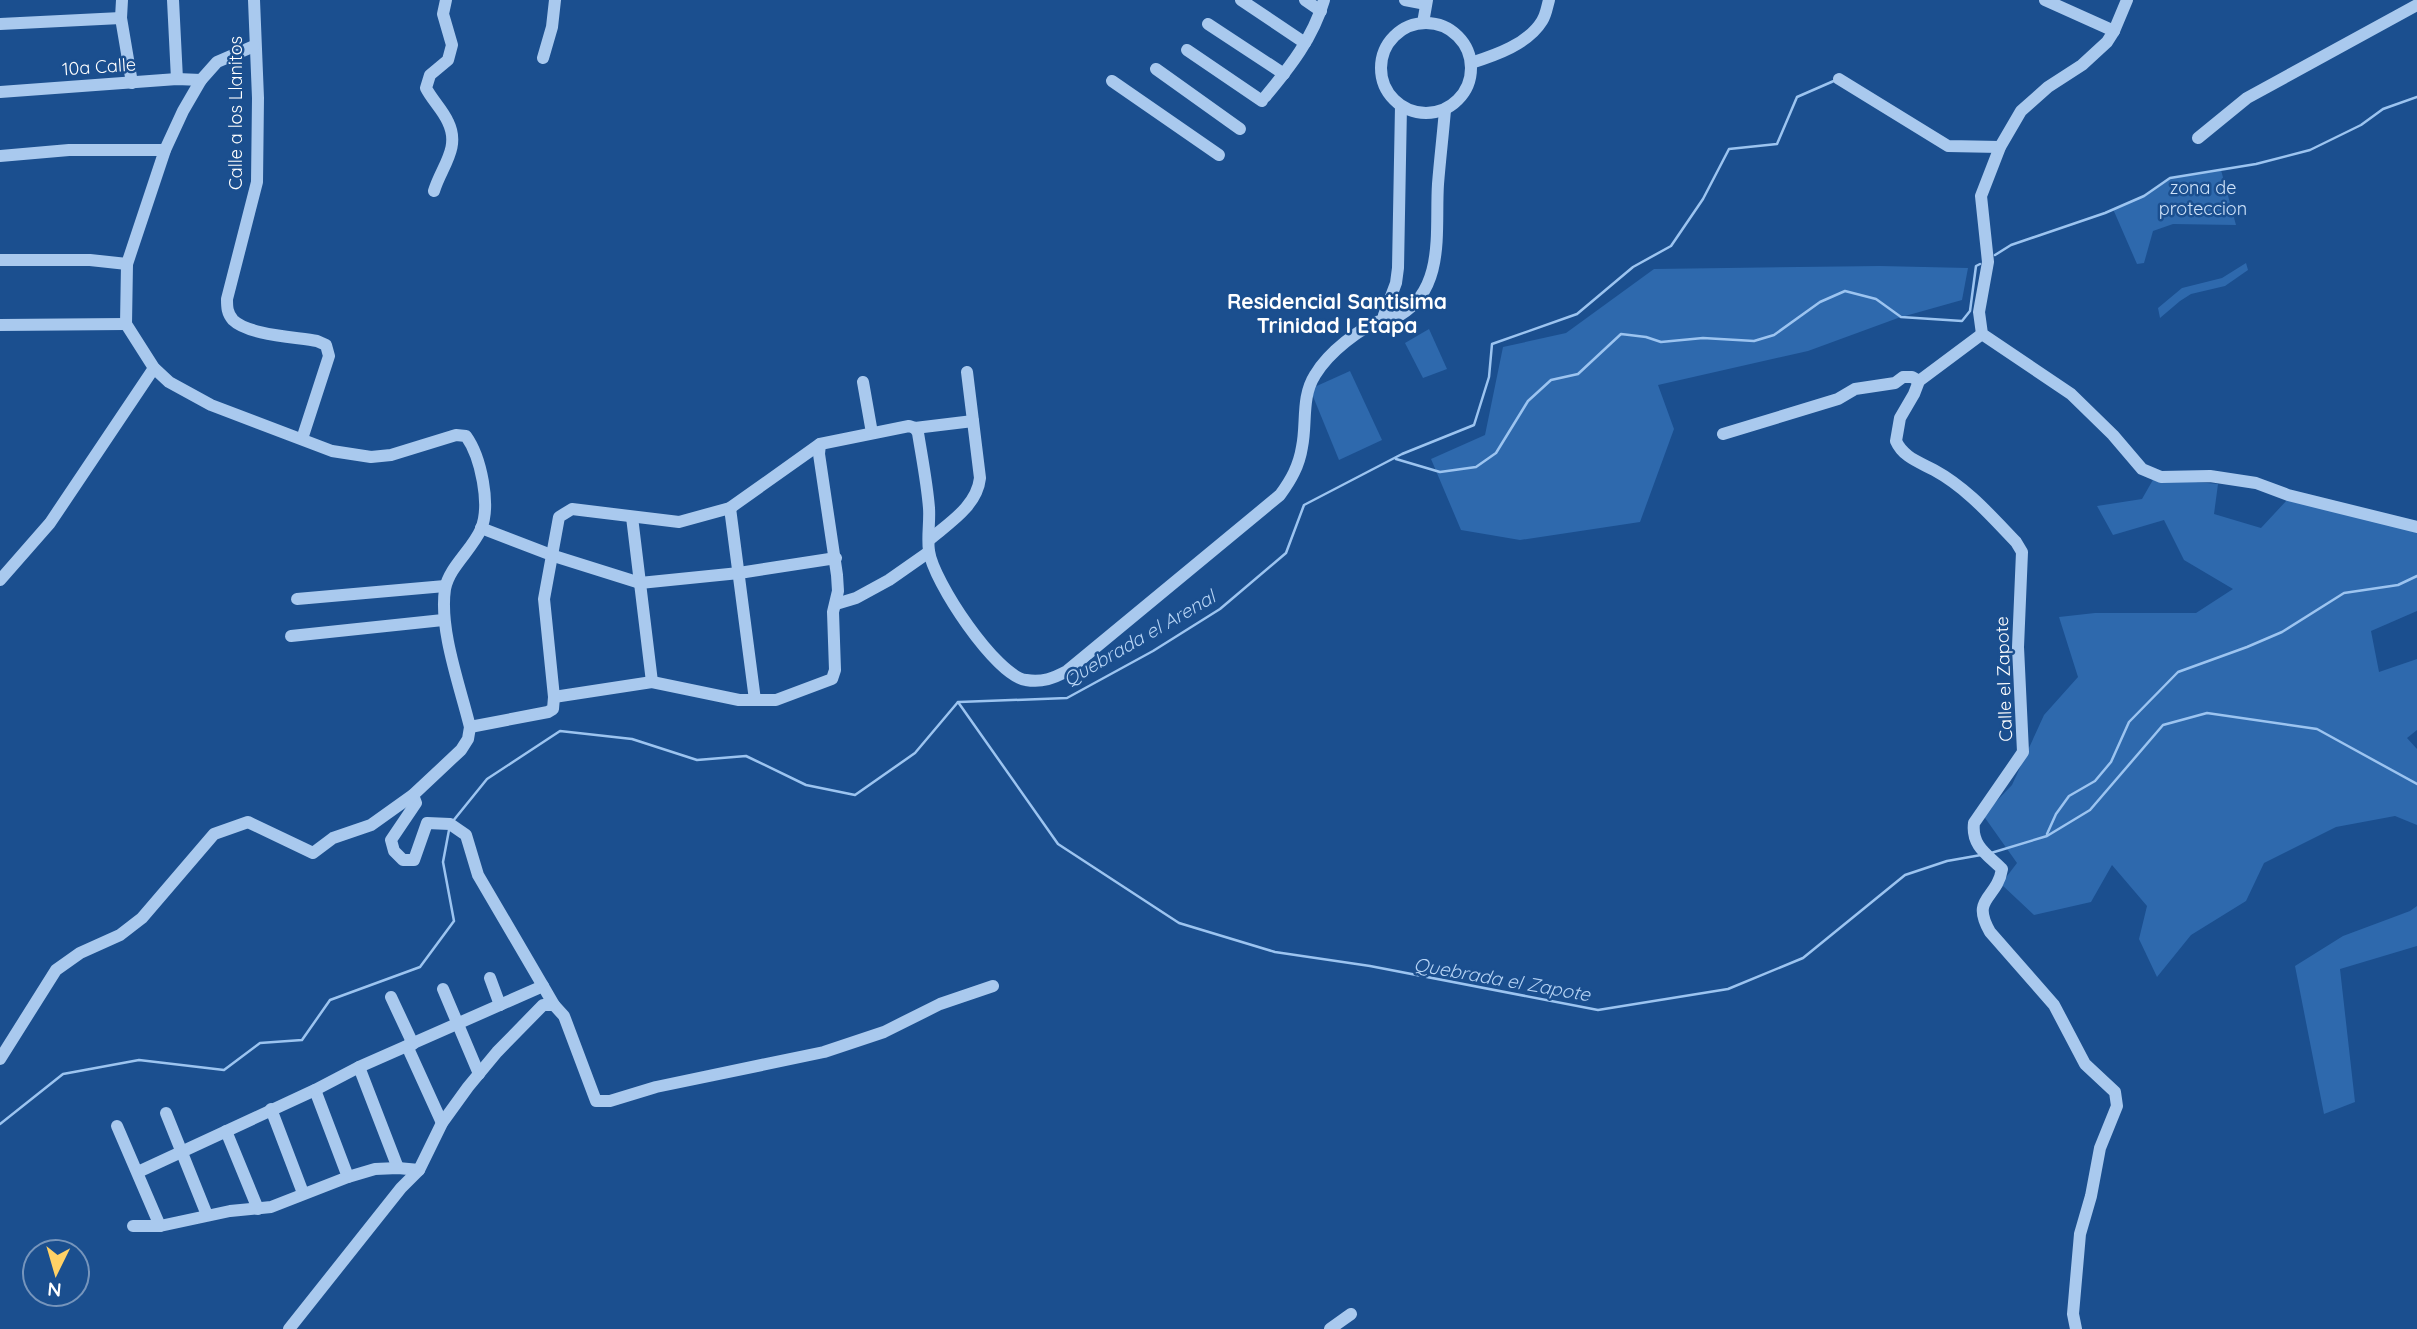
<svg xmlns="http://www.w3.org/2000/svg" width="2417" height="1329" font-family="Quicksand,sans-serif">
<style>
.green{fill:#2e69ad}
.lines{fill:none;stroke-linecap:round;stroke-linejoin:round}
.stream{stroke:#9cc4f0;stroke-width:2.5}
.minor{stroke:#a9c9ee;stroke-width:12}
.labels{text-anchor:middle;stroke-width:5;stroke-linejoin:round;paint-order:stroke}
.street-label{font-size:18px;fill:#fff;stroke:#1b4f8f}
.park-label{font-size:18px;fill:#cfe3fa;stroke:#1b4f8f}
.water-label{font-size:19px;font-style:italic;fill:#b5d3f5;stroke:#1b4f8f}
.quarter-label{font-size:21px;font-weight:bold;fill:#fff;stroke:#1b4f8f}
</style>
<rect width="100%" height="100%" fill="#1b4f8f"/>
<g class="green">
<polygon points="2221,170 2236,225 2173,224 2153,231 2144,263 2137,264 2113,209 2144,196 2172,178"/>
<polygon points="2246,263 2248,270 2225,286 2191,294 2180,301 2160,318 2158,308 2182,288 2222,278"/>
<polygon points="1880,266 1968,268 1962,300 1898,318 1808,351 1658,385 1674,429 1640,522 1520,540 1461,530 1431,459 1485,435 1503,347 1566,333 1654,269"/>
<polygon points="1429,329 1447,369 1423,378 1405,343"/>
<polygon points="1350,371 1382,440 1339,460 1310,389"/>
<polygon points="2154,478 2218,484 2214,514 2261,528 2288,499 2417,529 2417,611 2371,631 2379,672 2417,659 2417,730 2407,738 2417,749 2417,825 2395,816 2336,827 2264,863 2246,901 2191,935 2157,977 2139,939 2147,906 2112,865 2091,902 2034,915 2001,884 2017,863 1983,815 2012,785 2044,715 2078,677 2059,617 2095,613 2196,613 2233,589 2184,560 2164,520 2113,535 2097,506 2142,499"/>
<polygon points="2417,906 2417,946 2340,969 2355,1102 2324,1114 2295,966 2343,936 2410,911"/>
</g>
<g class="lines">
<g class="stream">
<polyline points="1995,255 2011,245 2105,213 2144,196 2170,178 2256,164 2310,150 2361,125 2383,109 2417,97"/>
<polyline points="1396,459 1440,472 1476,467 1496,453 1528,401 1551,380 1578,374 1621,334 1646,337 1661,342 1703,338 1754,341 1774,335 1820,302 1845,291 1876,299 1901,317 1962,321 1970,311 1976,266 1980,264"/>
<polyline points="958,702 1058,844 1179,923 1275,952 1370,966 1598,1010 1728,989 1803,958 1905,875 1947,861 1981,855"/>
<polyline points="959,702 1067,698 1153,651 1220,609 1286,553 1304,505 1402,454 1474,425 1489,377 1492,344 1577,314 1633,267 1671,246 1703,199 1729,149 1777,144 1797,97 1836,80"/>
<polyline points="453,821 487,779 560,731 632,739 697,760 746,756 806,785 855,795 915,753 958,702"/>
<polyline points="2047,834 2056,814 2069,796 2095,781 2111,762 2129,722 2178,672 2247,647 2282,632 2344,593 2398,585 2417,576"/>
<polyline points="1991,853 2047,836 2090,810 2163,725 2207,713 2317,729 2417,784"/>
<polyline points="0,1124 63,1074 139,1060 224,1070 260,1043 302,1040 330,1000 420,967 454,921 443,862 449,830"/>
</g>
<g class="minor">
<polyline points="122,0 121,18 132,83"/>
<polyline points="173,0 177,79"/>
<path d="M254 0 258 98 257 182 227 299C227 307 227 313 233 320 248 335 296 337 317 341L326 345 329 356 302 439"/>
<polyline points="1241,0 1305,43"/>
<polyline points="1305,0 1321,11"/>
<polyline points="1405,0 1426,4"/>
<polyline points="2045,0 2114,31"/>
<polyline points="2127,0 2114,31 2107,42 2082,65 2048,87 2021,111 2000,147 1981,196 1988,262 1979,312 1982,334 2071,394 2113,435 2142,469 2161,477 2210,476 2256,483 2288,495 2417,527"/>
<circle cx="1426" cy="68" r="45"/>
<polyline points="1423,23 1427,0"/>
<polyline points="0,24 121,18"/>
<polyline points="1208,24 1284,74"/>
<polyline points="1187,50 1262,101"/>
<polyline points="543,58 552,27 555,0"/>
<path d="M1471 63C1496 55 1528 44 1542 21 1546 15 1547 7 1549 0"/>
<polyline points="1156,69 1240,129"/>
<polyline points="1839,79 1948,146 2000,147"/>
<polyline points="1112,81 1219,155"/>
<polyline points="0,92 177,79 201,80"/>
<path d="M1265 97C1290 67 1313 38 1324 0"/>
<polyline points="2198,138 2247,98 2417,5"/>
<polyline points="0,156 69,150 165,150"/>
<path d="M434 191C441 167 461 148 448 122 443 110 432 100 426 88L430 75 448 60 452 45 443 14 446 0"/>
<polyline points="0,260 90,260 127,264"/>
<polyline points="1386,319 1384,315 1396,283 1398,268 1401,106"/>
<polyline points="0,325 126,324"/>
<path d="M1982 334 1919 381 1914 394 1900 418 1896 441C1903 457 1919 462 1934 470 1967 488 1991 516 2016 542L2022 552 2018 647 2023 752 1974 823C1971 846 1988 855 2002 869 1997 900 1970 897 1990 932L2054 1005 2085 1064 2115 1092 2117 1106 2100 1148 2091 1196 2080 1234 2073 1314 2076 1329"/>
<polyline points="863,382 872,433"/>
<path d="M915 428 918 433C922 458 927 483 929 508 930 522 927 537 929 551 933 581 996 676 1026 680 1042 683 1054 678 1067 671L1280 495C1291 480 1299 466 1302 447 1307 423 1301 397 1315 375 1328 353 1360 327 1385 319 1390 318 1394 318 1400 315 1446 288 1435 229 1438 184 1440 159 1443 134 1445 110"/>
<polyline points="1723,434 1838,399 1855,389 1895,383 1903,377 1912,377 1919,381"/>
<polyline points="730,508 755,700"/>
<polyline points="632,517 652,682"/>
<polyline points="481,528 554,556 640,583 739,573 836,558"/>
<path d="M929 540C949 523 977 506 980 478L967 372"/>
<polyline points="0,580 50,523 154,368"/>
<polyline points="297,599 445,586"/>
<polyline points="836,604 856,598 889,580 929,552"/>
<polyline points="291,636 443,620"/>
<polyline points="554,697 652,682 739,700 776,700 832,679 835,670 833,612 838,591 837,575 819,454 820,444"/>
<polyline points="470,727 548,712 553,709 554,697 544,599 559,517 572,509 679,522 730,508 820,444 909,426 915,428 973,421"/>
<polyline points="413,795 416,803 391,840 394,851 403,860 414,860 427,823 450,824 466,835 478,875 543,986"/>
<polyline points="490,978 500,1005"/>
<polyline points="443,989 479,1074"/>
<polyline points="391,997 413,1044"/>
<polyline points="407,1046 442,1123"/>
<path d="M0 1059 56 970 80 953 120 935 142 918 214 834 248 822 313 853 333 838 371 825 413 795 461 750 468 739 470 727C460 686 439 630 445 589 449 567 472 550 481 529 491 505 481 457 466 436L456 435 391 455 371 457 332 451 211 405 169 382 154 368 126 324 127 264 165 150 183 111 201 80 217 62 254 46"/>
<polyline points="359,1067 398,1168"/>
<polyline points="315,1090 348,1177"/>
<polyline points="271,1109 303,1193"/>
<polyline points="166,1113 207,1215"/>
<polyline points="117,1126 160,1226"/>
<polyline points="226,1131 258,1209"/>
<polyline points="138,1172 315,1090 359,1067 543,986 554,1005"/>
<polyline points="133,1226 160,1226 230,1211 271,1207 348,1177 375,1169 398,1168 419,1170"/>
<polyline points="289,1329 401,1188 419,1170 442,1123 468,1087 497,1052 543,1005 554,1005 564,1016 596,1101 610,1101 656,1087 824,1052 884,1032 940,1004 993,986"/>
<polyline points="1330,1329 1351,1314"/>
</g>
</g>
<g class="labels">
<g class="street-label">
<text transform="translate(99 67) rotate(-4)" y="6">10a Calle</text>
<text transform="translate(236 113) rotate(-90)" y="6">Calle a los Llanitos</text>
<text transform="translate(2004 679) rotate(-92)" y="6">Calle el Zapote</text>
</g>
<g class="park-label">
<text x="2203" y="194">zona de<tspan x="2203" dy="21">proteccion</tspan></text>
</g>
<g class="water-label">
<text transform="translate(1139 638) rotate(-30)" y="7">Quebrada el Arenal</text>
<text transform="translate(1502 979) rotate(10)" y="7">Quebrada el Zapote</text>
</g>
<g class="quarter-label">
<text x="1337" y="309">Residencial Santisima<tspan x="1337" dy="24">Trinidad I Etapa</tspan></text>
</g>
</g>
<g transform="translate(56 1273) rotate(185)"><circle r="33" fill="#1b4f8f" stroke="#7695bc" stroke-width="2"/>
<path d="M0-5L12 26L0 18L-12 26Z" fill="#ffd166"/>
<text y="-10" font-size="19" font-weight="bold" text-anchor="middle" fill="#ffffff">N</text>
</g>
</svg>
